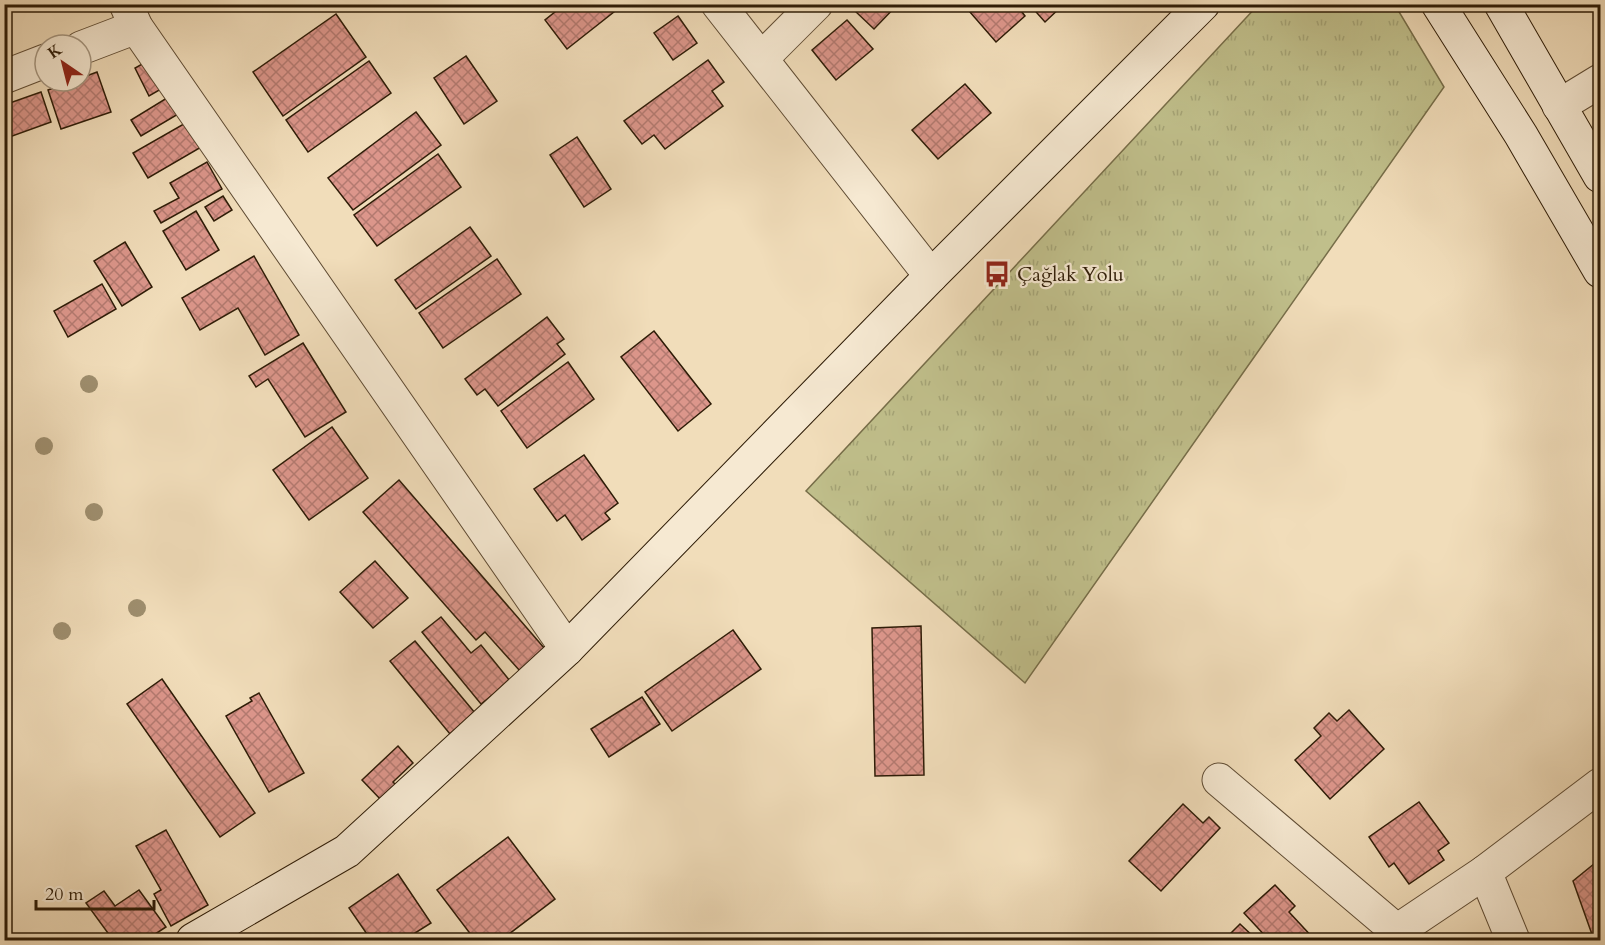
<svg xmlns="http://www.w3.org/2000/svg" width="1605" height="945" font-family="Cardo,serif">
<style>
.park{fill:url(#park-tufts);stroke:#776e49;stroke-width:1.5}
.building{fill:url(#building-cross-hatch);stroke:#2e1c07;stroke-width:1.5}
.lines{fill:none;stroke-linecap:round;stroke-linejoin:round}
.street-casing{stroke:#5f4c34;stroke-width:35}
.secondary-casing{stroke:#2e1c07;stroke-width:35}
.street{stroke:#f6e9d2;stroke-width:33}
.secondary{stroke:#f6e9d2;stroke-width:33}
.tree{fill:#9e8e6e}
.labels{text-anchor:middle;stroke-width:4.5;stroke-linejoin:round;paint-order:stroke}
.poi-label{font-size:20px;fill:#2e1c07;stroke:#f6e9d2;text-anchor:start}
</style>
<defs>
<pattern id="park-tufts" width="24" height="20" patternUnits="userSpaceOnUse" patternTransform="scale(1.5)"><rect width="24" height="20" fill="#c0bf8b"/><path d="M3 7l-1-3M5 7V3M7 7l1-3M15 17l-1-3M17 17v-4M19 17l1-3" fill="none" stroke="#a5a476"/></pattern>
<pattern id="building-cross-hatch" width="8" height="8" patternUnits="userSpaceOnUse" patternTransform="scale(1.5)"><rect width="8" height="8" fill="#dc968b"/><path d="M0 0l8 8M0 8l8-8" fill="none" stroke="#b37a70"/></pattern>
</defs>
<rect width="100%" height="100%" fill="#f1ddba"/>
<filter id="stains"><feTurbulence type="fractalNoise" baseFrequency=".00333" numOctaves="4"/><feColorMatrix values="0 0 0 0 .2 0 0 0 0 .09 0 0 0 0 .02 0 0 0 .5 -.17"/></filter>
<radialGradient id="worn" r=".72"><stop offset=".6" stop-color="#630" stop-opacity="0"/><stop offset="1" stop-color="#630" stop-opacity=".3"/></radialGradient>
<polygon class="park" points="1258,5 1395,5 1444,87 1025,683 806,491"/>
<g class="building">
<polygon points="565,4 624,4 567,49 545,20"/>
<polygon points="861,4 898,4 874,29 855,11"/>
<polygon points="963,4 1016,4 1025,16 996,42"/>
<polygon points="1029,4 1064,4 1045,22"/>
<polygon points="336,14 366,57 283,116 253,72"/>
<polygon points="678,16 697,43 673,60 654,33"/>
<polygon points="847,20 873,49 836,80 812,50"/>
<polygon points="466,56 497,101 464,124 434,78"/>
<polygon points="153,58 168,85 149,96 135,68"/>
<polygon points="708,60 724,82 712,91 723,106 665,149 654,135 642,144 624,121"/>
<polygon points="369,61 391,93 308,152 286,120"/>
<polygon points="97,72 111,112 61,129 48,90 73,81 81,81 81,78"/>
<polygon points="965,84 991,113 938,159 912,130"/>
<polygon points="41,92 51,122 4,139 4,105"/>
<polygon points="175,93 185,110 141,136 131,120"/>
<polygon points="416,112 441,145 353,210 328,178"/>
<polygon points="189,121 203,146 148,178 133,153"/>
<polygon points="577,137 611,189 584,207 550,155"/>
<polygon points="438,154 461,187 377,246 354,215"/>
<polygon points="207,162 222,189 161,223 154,211 179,198 170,183"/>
<polygon points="223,196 232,210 214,221 205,207"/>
<polygon points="196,211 219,250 186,270 163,231"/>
<polygon points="470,227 491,256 416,309 395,280"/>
<polygon points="125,242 152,287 122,306 94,261"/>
<polygon points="254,256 299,335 265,355 238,308 200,330 182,298"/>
<polygon points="497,259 521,294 443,348 419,313"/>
<polygon points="102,284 116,309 68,337 54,311"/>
<polygon points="547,317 564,339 557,344 565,354 498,406 485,389 477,395 465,379"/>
<polygon points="654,331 711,404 678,431 621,357"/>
<polygon points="303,343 346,412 305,437 268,379 256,387 249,376"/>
<polygon points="568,362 594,399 527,448 501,411"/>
<polygon points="332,427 368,478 309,520 273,470"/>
<polygon points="584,455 618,503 605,513 610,519 582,540 565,515 557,521 534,489"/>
<polygon points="399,480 545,649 520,671 485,632 476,640 363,512"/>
<polygon points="375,561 408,598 373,628 340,592"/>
<polygon points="441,617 471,653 481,645 510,681 481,704 422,632"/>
<polygon points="921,626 924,775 875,776 872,628"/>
<polygon points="733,630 761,669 672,731 645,692"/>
<polygon points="415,641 475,713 450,734 390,661"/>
<polygon points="162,679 255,813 220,837 127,704"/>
<polygon points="259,693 304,773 269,792 226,716 252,701 250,698"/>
<polygon points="642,697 660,724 609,757 591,729"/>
<polygon points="1349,710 1384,749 1330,799 1295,760 1321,736 1314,728 1329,713 1337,721"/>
<polygon points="398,746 413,763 393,782 398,787 382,801 362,780"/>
<polygon points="1419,802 1449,843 1438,851 1444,860 1409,884 1394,863 1389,867 1369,837"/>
<polygon points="1183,804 1203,823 1209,817 1220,828 1161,891 1129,861"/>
<polygon points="166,830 208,905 171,926 154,894 161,890 136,846"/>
<polygon points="508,837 555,899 501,940 475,940 437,890"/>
<polygon points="1600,859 1600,940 1594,940 1573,881"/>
<polygon points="398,874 431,923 404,940 371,940 349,908"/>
<polygon points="1275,885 1295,906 1289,912 1315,940 1269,940 1244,913"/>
<polygon points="139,890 166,927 146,940 113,940 86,903 104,891 115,906"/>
<polygon points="1240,924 1257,940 1224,940"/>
</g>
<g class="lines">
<g class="street-casing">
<g id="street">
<polyline points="126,4 136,27 567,649"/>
<polyline points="718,4 931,276"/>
<polyline points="81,48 136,27"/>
<polyline points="762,58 816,4"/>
<polyline points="4,77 45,61"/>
<polyline points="1559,106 1600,81"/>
<polyline points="1219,780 1397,931 1485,872"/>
<polyline points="1513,940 1485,872 1600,785"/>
</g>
</g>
<g class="secondary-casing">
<g id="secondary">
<polyline points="1438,4 1521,135 1600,271"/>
<polyline points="1501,4 1600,176"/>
<polyline points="193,940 347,851 567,649 931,276 1203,4"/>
</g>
</g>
<use href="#street" class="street"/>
<use href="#secondary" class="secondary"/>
</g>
<g class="tree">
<circle cx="89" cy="384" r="9"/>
<circle cx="44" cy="446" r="9"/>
<circle cx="94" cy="512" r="9"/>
<circle cx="137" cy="608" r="9"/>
<circle cx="62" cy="631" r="9"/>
</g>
<defs>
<g id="bus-bare" transform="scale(2.07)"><path d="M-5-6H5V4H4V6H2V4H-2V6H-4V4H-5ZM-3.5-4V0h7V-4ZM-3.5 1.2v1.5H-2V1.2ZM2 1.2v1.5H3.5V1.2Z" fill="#8f2418" stroke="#f6e9d2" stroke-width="2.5" paint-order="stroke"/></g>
</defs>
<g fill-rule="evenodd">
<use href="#bus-bare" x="997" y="274"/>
</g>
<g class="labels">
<g class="poi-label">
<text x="1017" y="281">Çağlak Yolu</text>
</g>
</g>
<rect width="1605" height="945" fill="none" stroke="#f1ddba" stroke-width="24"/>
<rect x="6" y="6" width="1593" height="933" fill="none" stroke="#2e1c07" stroke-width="3"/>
<rect x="12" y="12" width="1581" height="921" fill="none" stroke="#2e1c07" stroke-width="1.5"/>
<g transform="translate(63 63) rotate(325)"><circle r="28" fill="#f6e9d2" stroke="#a69781" stroke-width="1.5"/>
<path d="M0-4.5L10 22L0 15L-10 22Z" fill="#8f2418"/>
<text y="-9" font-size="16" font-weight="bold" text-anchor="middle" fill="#2e1c07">K</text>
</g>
<path d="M36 900v9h118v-9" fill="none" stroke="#2e1c07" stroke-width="3"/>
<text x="45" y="900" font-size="18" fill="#2e1c07" stroke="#f6e9d2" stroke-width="4.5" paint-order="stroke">20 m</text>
<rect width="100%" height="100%" filter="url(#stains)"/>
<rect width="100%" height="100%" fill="url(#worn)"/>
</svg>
